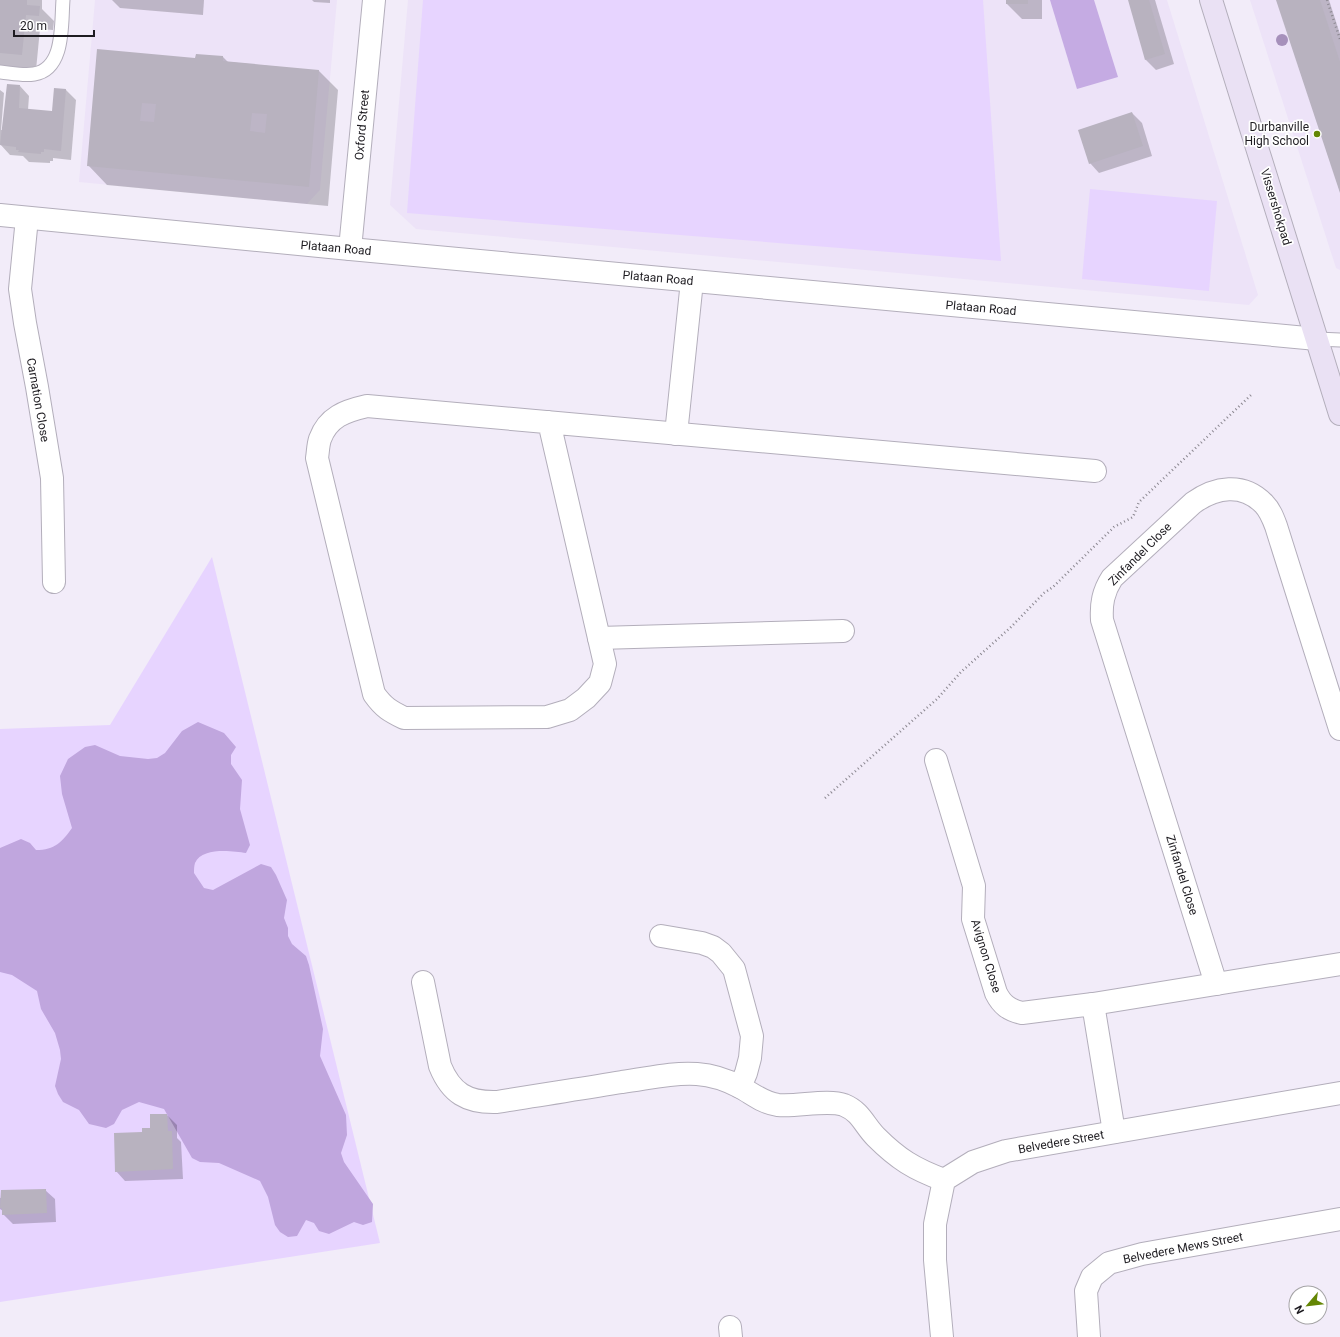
<svg xmlns="http://www.w3.org/2000/svg" width="1340" height="1337" font-family="Roboto,sans-serif">
<style>
.built{fill:#ede3f8}
.green{fill:#e7d4ff}
.forest{fill:#c0a6de}
.water{fill:#c5abe3}
.shadow{fill:#0003}
.building{fill:#b8b2bf;fill-rule:evenodd}
.lines{fill:none;stroke-linecap:round;stroke-linejoin:round}
.service-casing{stroke:#b3aebb;stroke-width:15}
.minor-casing{stroke:#b3aebb;stroke-width:24}
.secondary-casing{stroke:#b3aebb;stroke-width:24}
.path{stroke:#8b8790;stroke-width:2.5;stroke-dasharray:1 3;stroke-linecap:butt}
.service{stroke:#fff;stroke-width:13}
.minor{stroke:#fff;stroke-width:22}
.secondary{stroke:#eae1f4;stroke-width:22}
.tree{fill:#a690bb}
.poi-dot{fill:#648604;stroke:#fff;stroke-width:1.5}
.labels{text-anchor:middle;stroke-width:3.5;stroke-linejoin:round;paint-order:stroke}
.street-label{font-size:12px;fill:#1e1c21;stroke:#fff}
.poi-label{font-size:12px;fill:#1e1c21;stroke:#fff;text-anchor:end}
</style>
<rect width="100%" height="100%" fill="#f2ecf9"/>
<g class="built">
<polygon points="95,0 337,0 320,190 307,204 79,182"/>
<polygon points="408,0 1167,0 1258,295 1249,305 416,229 390,205"/>
<polygon points="1250,0 1340,0 1340,270 1336,268"/>
</g>
<g class="green">
<polygon points="423,0 983,0 1001,261 407,213"/>
<polygon points="1090,189 1217,201 1209,291 1082,279"/>
<polygon points="212,557 380,1243 0,1302 0,729 110,725"/>
</g>
<path class="forest" d="M198 722 224 733 236 747 231 755V764L242 780 240 809 250 845 246 853C232 851 202 847 195 863 194 866 194 870 194 873L204 888 213 890 261 864 271 867 276 875 287 900 284 918 288 928V936L292 944 306 956 309 965 323 1029 320 1056 346 1115 347 1135 341 1153 344 1162 373 1204 372 1222 363 1225 354 1222 329 1234 319 1231 314 1223 306 1220 297 1236 288 1237 280 1232 275 1225 268 1197 260 1181 219 1163 200 1162 192 1158 164 1109 139 1102 122 1110 114 1124 106 1128 89 1124 79 1110 63 1102 58 1094 55 1086 61 1059 60 1050 55 1033 41 1009 37 991 12 975 0 972V848L21 839 30 843 36 850C55 850 62 842 72 828L62 794 60 776 68 759 85 747 95 745 120 756 148 759 157 758 165 753 182 731Z"/>
<polygon class="water" points="1050,0 1094,0 1118,77 1077,89"/>
<g class="shadow">
<polygon points="0,0 42,0 42,9 54,21 53,30 40,29 36,70 0,66"/>
<polygon points="112,0 204,0 203,15 120,8"/>
<polygon points="312,0 330,0 330,3 314,2"/>
<polygon points="1007,0 1042,0 1042,19 1022,19 1007,4"/>
<polygon points="1129,0 1155,0 1174,64 1156,70 1146,60"/>
<polygon points="1278,0 1329,0 1340,34 1340,191"/>
<polygon points="98,50 196,59 223,57 228,62 319,71 338,90 328,206 107,185 88,165"/>
<polygon points="20,86 29,96 28,110 53,112 55,89 66,90 76,100 71,160 53,158 53,161 50,161 50,163 29,162 23,156 10,155 0,144 0,90 4,93 1,130 2,130"/>
<polygon points="1132,113 1142,123 1152,156 1099,173 1090,163"/>
<polygon points="167,1115 177,1125 177,1138 181,1142 183,1179 125,1181 116,1171 143,1133 151,1129"/>
<polygon points="45,1190 55,1199 56,1222 13,1224 3,1214 3,1211 0,1209 0,1198"/>
</g>
<g class="building">
<polygon points="0,0 27,0 27,5 40,6 39,16 26,15 22,55 0,53"/>
<rect x="1006" y="0" width="22" height="4"/>
<polygon points="1128,0 1149,0 1165,54 1145,60"/>
<polygon points="1276,0 1320,0 1340,62 1340,193"/>
<path d="M97 49 195 58 196 54 223 56V61L319 70 309 187 87 166ZM142 103 156 104 154 122 140 121ZM252 113 267 114 265 133 250 131Z"/>
<polygon points="7,84 20,85 19,108 52,111 54,88 66,89 61,151 44,149 44,152 41,152 41,154 18,152 19,150 16,150 16,147 0,145"/>
<polygon points="1132,112 1143,146 1089,164 1078,130"/>
<polygon points="150,1114 167,1114 168,1131 172,1131 173,1169 115,1172 114,1133 142,1132 142,1128 150,1128"/>
<polygon points="46,1189 47,1213 2,1215 2,1208 0,1208 1,1190"/>
</g>
<g class="lines">
<g class="service-casing">
<g id="service">
<path d="M0 72C11 73 23 76 34 74 65 69 61 24 63 0"/>
<polyline points="1317,339 1340,340"/>
</g>
</g>
<g class="minor-casing">
<g id="minor">
<polyline points="0,215 350,249 1317,339"/>
<polyline points="27,218 20,289 25,323 37,387 52,478 54,582"/>
<polyline points="350,249 374,0"/>
<path d="M549 422 605 664 600 683 586 698 570 710 547 717 404 718C390 711 384 708 374 694L317 458C318 452 318 445 320 439 328 417 345 411 367 406L1095 471"/>
<polyline points="676,434 692,281"/>
<polyline points="599,638 843,631"/>
<path d="M1340 729 1276 526C1273 518 1270 510 1264 504 1243 482 1215 487 1193 503L1112 578C1103 592 1101 604 1102 620L1216 984 1340 964"/>
<path d="M936 760 974 886 973 919 996 993C1002 1005 1009 1010 1022 1013L1093 1004 1114 1132"/>
<polyline points="661,936 702,943 713,947 721,953 734,969 752,1036 750,1058 746,1073 740,1087"/>
<path d="M423 982 440 1066C451 1093 467 1103 497 1102 538 1095 580 1089 622 1082 646 1079 672 1072 697 1074 711 1075 727 1080 740 1087 753 1094 763 1103 778 1105 797 1107 828 1099 844 1105 861 1112 864 1125 876 1137 898 1159 914 1169 944 1180"/>
<polyline points="1093,1004 1216,984"/>
<polyline points="730,1327 731,1337"/>
<polyline points="942,1337 935,1260 935,1224 944,1180 973,1162 1006,1151 1340,1093"/>
<polyline points="1089,1337 1086,1291 1092,1277 1109,1263 1142,1254 1340,1219"/>
</g>
</g>
<g class="secondary-casing">
<polyline id="secondary" points="1211,0 1340,414"/>
</g>
<g class="path">
<polyline points="1327,0 1340,39"/>
<polyline points="825,798 937,699 961,672 1011,627 1044,593 1053,587 1114,527 1133,517 1139,502 1252,394"/>
</g>
<use href="#service" class="service"/>
<use href="#minor" class="minor"/>
<use href="#secondary" class="secondary"/>
</g>
<circle class="tree" cx="1282" cy="40" r="6"/>
<circle class="poi-dot" cx="1317" cy="134" r="4"/>
<g class="labels">
<g class="street-label">
<text transform="translate(362 125) rotate(-85)" y="4">Oxford Street</text>
<text transform="translate(1276 207) rotate(73)" y="4">Vissershokpad</text>
<text transform="translate(336 248) rotate(5)" y="4">Plataan Road</text>
<text transform="translate(658 278) rotate(5)" y="4">Plataan Road</text>
<text transform="translate(981 308) rotate(5)" y="4">Plataan Road</text>
<text transform="translate(38 400) rotate(80)" y="4">Carnation Close</text>
<text transform="translate(1140 554) rotate(-45)" y="4">Zinfandel Close</text>
<text transform="translate(1182 875) rotate(73)" y="4">Zinfandel Close</text>
<text transform="translate(986 956) rotate(73)" y="4">Avignon Close</text>
<text transform="translate(1061 1142) rotate(-10)" y="4">Belvedere Street</text>
<text transform="translate(1183 1248) rotate(-11)" y="4">Belvedere Mews Street</text>
</g>
<g class="poi-label">
<text x="1309" y="131">Durbanville<tspan x="1309" dy="14">High School</tspan></text>
</g>
</g>
<g transform="translate(1308 1305) rotate(242)"><circle r="19" fill="#ffffff" stroke="#a5a4a6"/>
<path d="M0-3L7 15L0 10L-7 15Z" fill="#648604"/>
<text y="-6" font-size="11" font-weight="bold" text-anchor="middle" fill="#1e1c21">N</text>
</g>
<path d="M14 30v6h80v-6" fill="none" stroke="#1e1c21" stroke-width="2"/>
<text x="20" y="30" font-size="12" fill="#1e1c21" stroke="#ffffff" stroke-width="3" paint-order="stroke">20 m</text>
</svg>
